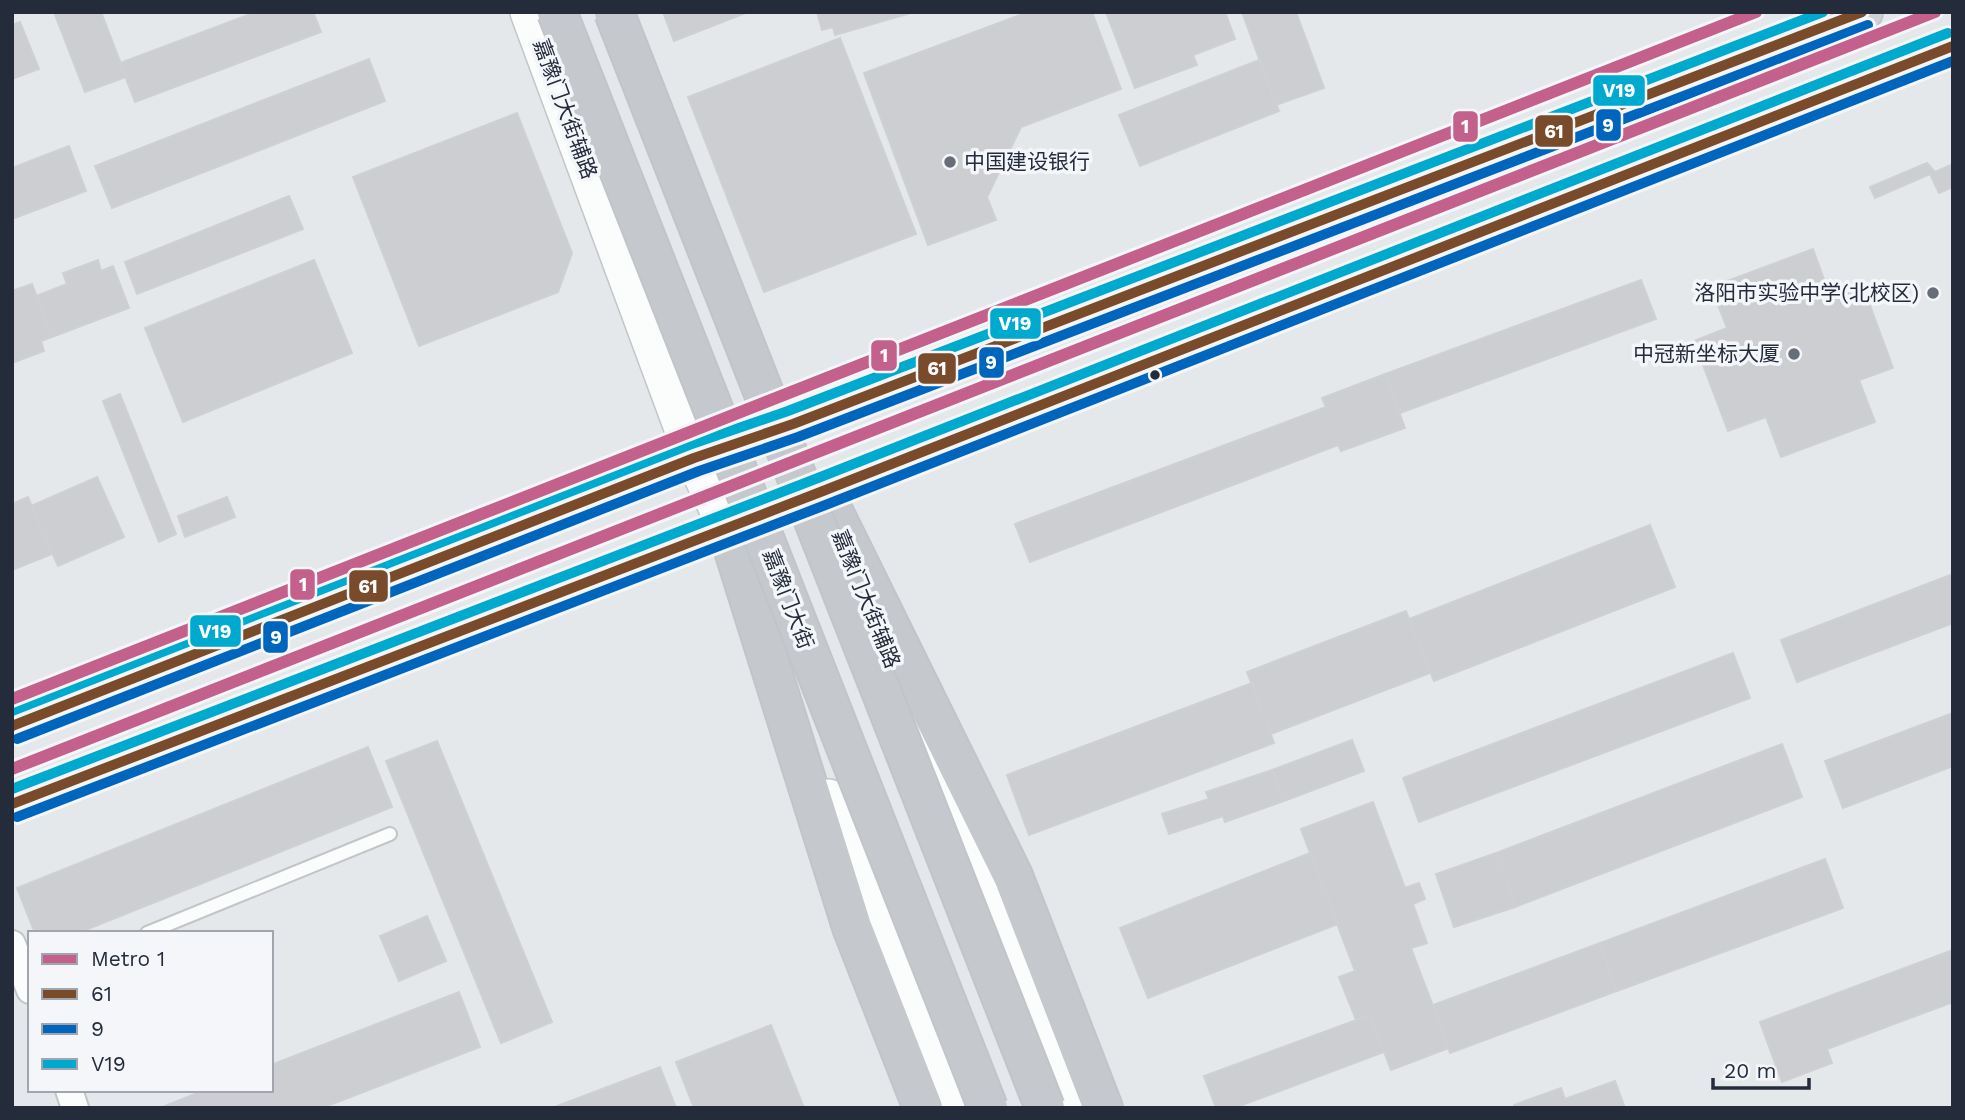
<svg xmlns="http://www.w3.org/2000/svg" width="1965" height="1120" font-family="'Work Sans','Noto Sans SC',sans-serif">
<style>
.building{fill:#ccced2;stroke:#ced0d3;stroke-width:2}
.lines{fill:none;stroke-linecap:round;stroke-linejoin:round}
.service-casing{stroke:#c2c5c7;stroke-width:16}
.minor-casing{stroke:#c2c5c7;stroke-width:30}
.secondary-casing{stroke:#c3c6c9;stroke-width:40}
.primary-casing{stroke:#c1c5c9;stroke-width:42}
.trunk-casing{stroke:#c1c5c9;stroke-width:42}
.service{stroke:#fbfcfc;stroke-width:12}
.minor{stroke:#fbfcfc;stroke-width:26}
.secondary{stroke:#fbfcfc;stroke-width:37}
.primary{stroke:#cfd1d6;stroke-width:38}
.trunk{stroke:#c5c8cc;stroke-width:38}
.trunk-bridge-casing{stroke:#c1c5c9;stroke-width:42;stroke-linecap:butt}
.trunk-bridge{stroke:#c5c8cc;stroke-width:38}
.bus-1-casing{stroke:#f4f6f9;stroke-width:16}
.bus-2-casing{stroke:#f4f6f9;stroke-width:16}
.bus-3-casing{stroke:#f4f6f9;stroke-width:16}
.bus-1{stroke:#7a4b2a;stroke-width:10}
.bus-2{stroke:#0065bd;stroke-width:10}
.bus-3{stroke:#00a9ce;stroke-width:10}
.metro-1-casing{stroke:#f4f6f9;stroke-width:18}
.metro-1{stroke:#c4608c;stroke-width:12}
.poi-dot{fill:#686e79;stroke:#f4f6f9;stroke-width:2.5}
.bus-dot{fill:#242c3c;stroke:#f4f6f9;stroke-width:2.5}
.labels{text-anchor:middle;stroke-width:7;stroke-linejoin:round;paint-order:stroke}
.street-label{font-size:21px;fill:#242c3c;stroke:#f4f6f9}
.poi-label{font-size:21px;fill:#242c3c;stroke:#f4f6f9;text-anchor:end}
.line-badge{stroke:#f4f6f9;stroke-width:2.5}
.badge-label{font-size:19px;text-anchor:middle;font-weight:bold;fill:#fff}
</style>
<rect width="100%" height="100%" fill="#e5e8ea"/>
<g class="building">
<polygon points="54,12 101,12 126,77 85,92"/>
<polygon points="256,12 313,12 321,32 135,102 120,63"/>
<polygon points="663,12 748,12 674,41"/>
<polygon points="817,12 914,12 835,35 833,27 822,30"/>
<polygon points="1028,12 1092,12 1121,89 1021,127 987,197 996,220 928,245 864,73"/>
<polygon points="1106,12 1225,12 1235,39 1193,55 1197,65 1135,88"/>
<polygon points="1242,12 1296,12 1324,88 1276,105"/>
<polygon points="20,22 39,69 12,79 12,25"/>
<polygon points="840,38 916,234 764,292 688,97"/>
<polygon points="369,59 385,101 112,208 95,166"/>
<polygon points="1259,60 1279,111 1140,166 1119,115"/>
<polygon points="517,113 572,253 558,292 419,346 353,177"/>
<polygon points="69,146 86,191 12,219 12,168"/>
<polygon points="1927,163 1935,172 1951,165 1953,169 1953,187 1939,193 1930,174 1875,198 1870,187"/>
<polygon points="289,196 303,229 137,294 125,262"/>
<polygon points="1813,249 1829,293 1861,281 1893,368 1859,380 1875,422 1781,457 1766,417 1728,431 1694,341 1727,328 1711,287"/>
<polygon points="98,260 101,271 113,266 129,308 52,337 36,296 67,284 63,273"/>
<polygon points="314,260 352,353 183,422 145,328"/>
<polygon points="1641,280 1656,319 1400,413 1385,374"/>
<polygon points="32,284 52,337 41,341 44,351 12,363 12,291"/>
<polygon points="1385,374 1405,428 1341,451 1338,445 1030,562 1015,524 1326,407 1322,398"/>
<polygon points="120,394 176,534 159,542 103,401"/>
<polygon points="97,477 124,537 58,566 31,506"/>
<polygon points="28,497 52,554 12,570 12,504"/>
<polygon points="227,497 235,517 185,537 178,516"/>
<polygon points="1650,525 1675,587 1434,681 1409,619"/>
<polygon points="1953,574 1953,623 1797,682 1781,640"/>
<polygon points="1406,611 1430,673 1271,734 1247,672"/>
<polygon points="1733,653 1750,698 1419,822 1403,778"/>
<polygon points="1252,683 1274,743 1029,835 1007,775"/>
<polygon points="1953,713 1953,766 1843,808 1825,761"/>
<polygon points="1352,740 1364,771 1284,801 1272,770"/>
<polygon points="437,741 552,1022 501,1043 386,761"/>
<polygon points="1782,744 1802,797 1515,907 1496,853"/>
<polygon points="368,747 392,807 78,933 35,933 17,888"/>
<polygon points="1272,770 1284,801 1225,822 1223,816 1169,834 1162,814 1209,799 1206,792"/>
<polygon points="1373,802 1405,888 1419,883 1425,899 1413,904 1427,943 1411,948 1449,1048 1391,1070 1370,1015 1356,1020 1339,977 1355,971 1301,829"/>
<polygon points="1310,853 1338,924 1148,998 1120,928"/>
<polygon points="1496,853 1515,907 1454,927 1436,874"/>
<polygon points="1825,859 1843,908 1617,991 1600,943"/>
<polygon points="427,916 446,961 399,981 380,936"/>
<polygon points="1600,943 1617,991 1450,1053 1433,1005"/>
<polygon points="1953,950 1953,1002 1827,1049 1832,1063 1782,1082 1760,1022"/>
<polygon points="459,992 480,1047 322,1108 160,1108 205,1090 271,1090 271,1065"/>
<polygon points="1370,1015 1384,1052 1234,1108 1216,1108 1204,1076"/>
<polygon points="771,1025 804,1108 694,1108 676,1062"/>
<polygon points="660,1067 676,1108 552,1108"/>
<polygon points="1615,1081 1625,1108 1515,1108 1514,1105 1561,1088 1565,1099"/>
</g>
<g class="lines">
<g class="service-casing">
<polyline id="service" points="147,933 390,834"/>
</g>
<g class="minor-casing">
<g id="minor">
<polyline points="12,944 30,990"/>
<polyline points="69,1090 75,1108"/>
</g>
</g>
<g class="secondary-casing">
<g id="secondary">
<polyline points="529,12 694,458 727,528 738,557"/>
<polyline points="899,680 1071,1108"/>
<polyline points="829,798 946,1108"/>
</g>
</g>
<g class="primary-casing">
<g id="primary">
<polyline points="12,726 694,458 793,424 1863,12"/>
<polyline points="12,804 823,491 1953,46"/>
</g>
</g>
<g class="trunk-casing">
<g id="trunk">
<polyline points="823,491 1013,876 1103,1108"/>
<polyline points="727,528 852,927 923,1108"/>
</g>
</g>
<use href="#service" class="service"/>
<use href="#minor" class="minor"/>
<use href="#secondary" class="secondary"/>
<use href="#primary" class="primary"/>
<use href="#trunk" class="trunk"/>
<g class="trunk-bridge-casing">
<g id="trunk-bridge">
<polyline points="557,12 988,1108"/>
<polyline points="614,12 1045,1108"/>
</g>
</g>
<use href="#trunk-bridge" class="trunk-bridge"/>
<g class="bus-1-casing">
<g id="bus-1">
<polyline points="12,726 694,458 793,424 1862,12"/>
<polyline points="12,804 823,491 1953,46"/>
</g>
</g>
<g class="bus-2-casing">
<g id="bus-2">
<polyline points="17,739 699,471 798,437 1868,25"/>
<polyline points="17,817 828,504 1953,61"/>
</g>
</g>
<g class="bus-3-casing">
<g id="bus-3">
<polyline points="12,711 689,445 788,411 1823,12"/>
<polyline points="12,789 818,478 1948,33"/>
</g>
</g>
<use href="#bus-1" class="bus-1"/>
<use href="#bus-2" class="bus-2"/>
<use href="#bus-3" class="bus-3"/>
<g class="metro-1-casing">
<g id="metro-1">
<polyline points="12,699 1756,12"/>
<polyline points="12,769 1935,12"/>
</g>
</g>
<use href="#metro-1" class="metro-1"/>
</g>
<g class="poi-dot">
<circle cx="950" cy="162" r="7"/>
<circle cx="1933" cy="293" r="7"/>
<circle cx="1794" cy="354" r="7"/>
</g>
<circle class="bus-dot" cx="1155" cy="375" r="6"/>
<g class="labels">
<g class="street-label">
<text transform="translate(565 109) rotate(70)" y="7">嘉豫门大街辅路</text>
<text transform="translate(788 599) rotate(69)" y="7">嘉豫门大街</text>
<text transform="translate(866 599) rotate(68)" y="7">嘉豫门大街辅路</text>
</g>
<g class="poi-label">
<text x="964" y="169" text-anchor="start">中国建设银行</text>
<text x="1919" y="300">洛阳市实验中学(北校区)</text>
<text x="1780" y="361">中冠新坐标大厦</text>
</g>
</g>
<g class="line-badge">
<rect x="1592" y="74" width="54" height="33" rx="7" fill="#00a9ce"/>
<rect x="1595" y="108" width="27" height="34" rx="7" fill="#0065bd"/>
<rect x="1452" y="110" width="27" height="33" rx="7" fill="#c4608c"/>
<rect x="1534" y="114" width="40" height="34" rx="7" fill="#7a4b2a"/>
<rect x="989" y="307" width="53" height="33" rx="7" fill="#00a9ce"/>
<rect x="870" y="339" width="28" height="33" rx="7" fill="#c4608c"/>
<rect x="978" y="346" width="27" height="33" rx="7" fill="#0065bd"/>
<rect x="917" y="352" width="40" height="33" rx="7" fill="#7a4b2a"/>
<rect x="289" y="568" width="27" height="33" rx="7" fill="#c4608c"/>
<rect x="348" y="569" width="41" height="34" rx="7" fill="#7a4b2a"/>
<rect x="189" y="614" width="53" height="34" rx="7" fill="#00a9ce"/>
<rect x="262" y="620" width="27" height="34" rx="7" fill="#0065bd"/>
</g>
<g class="badge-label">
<text x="1619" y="97">V19</text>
<text x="1608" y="132">9</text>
<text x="1465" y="133">1</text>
<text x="1554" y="138">61</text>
<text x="1015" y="330">V19</text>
<text x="884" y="362">1</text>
<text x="991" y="369">9</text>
<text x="937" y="375">61</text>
<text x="303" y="591">1</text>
<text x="368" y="593">61</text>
<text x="215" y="638">V19</text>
<text x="276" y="644">9</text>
</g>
<rect width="1965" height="1120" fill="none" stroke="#242c3c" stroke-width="28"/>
<rect x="28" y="931" width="245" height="161" fill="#f4f6f9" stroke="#a1a5ad" stroke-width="2"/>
<rect x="42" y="954" width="35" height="10" fill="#c4608c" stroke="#a1a5ad" stroke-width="2"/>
<text x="91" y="966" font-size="21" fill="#242c3c">Metro 1</text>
<rect x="42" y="989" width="35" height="10" fill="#7a4b2a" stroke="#a1a5ad" stroke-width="2"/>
<text x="91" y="1001" font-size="21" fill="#242c3c">61</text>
<rect x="42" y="1024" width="35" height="10" fill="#0065bd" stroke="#a1a5ad" stroke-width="2"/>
<text x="91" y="1036" font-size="21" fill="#242c3c">9</text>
<rect x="42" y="1059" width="35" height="10" fill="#00a9ce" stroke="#a1a5ad" stroke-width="2"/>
<text x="91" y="1071" font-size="21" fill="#242c3c">V19</text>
<path d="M1713 1078v10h96v-10" fill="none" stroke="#242c3c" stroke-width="3.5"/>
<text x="1724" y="1078" font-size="21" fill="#242c3c" stroke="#f4f6f9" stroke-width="5" paint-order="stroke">20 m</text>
</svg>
